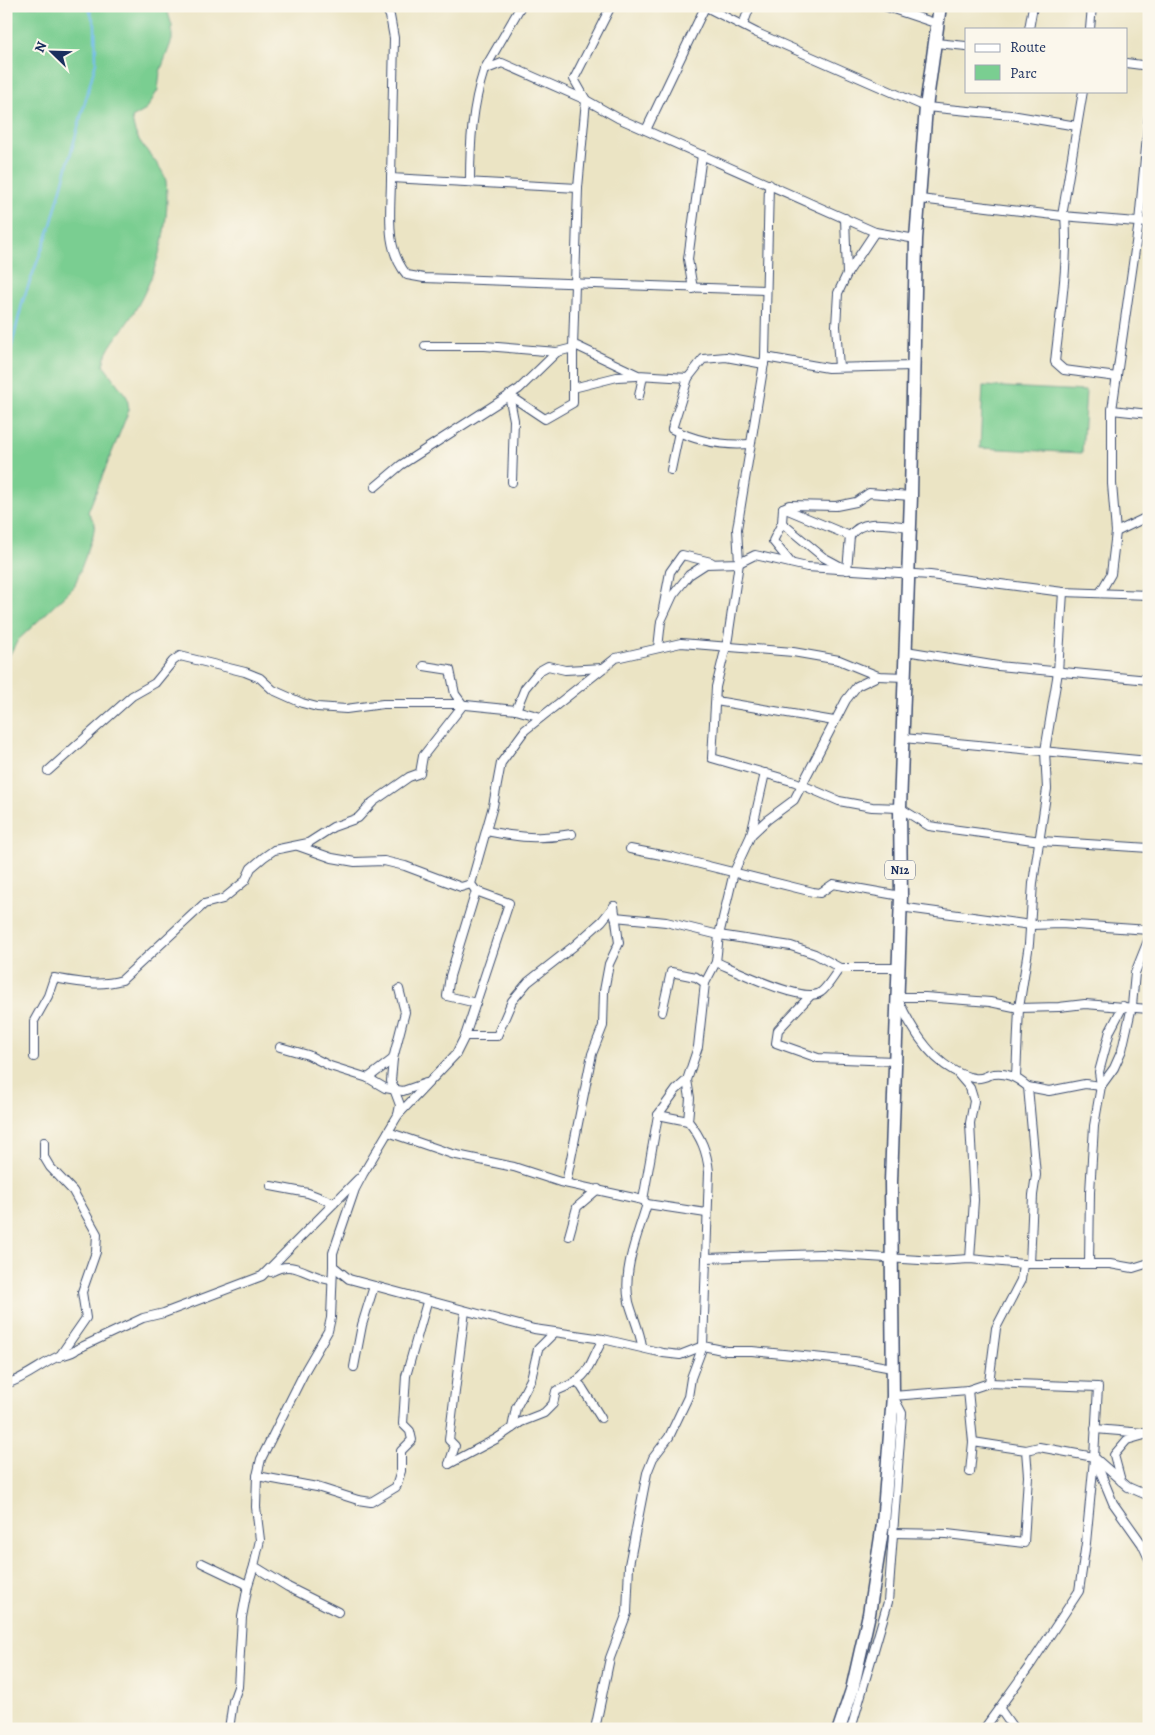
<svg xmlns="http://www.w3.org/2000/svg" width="1155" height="1735" font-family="Alegreya,serif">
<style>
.green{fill:#7ace91;stroke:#4a7e78}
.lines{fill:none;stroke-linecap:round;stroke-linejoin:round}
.stream{stroke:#74bdec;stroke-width:2.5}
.street-casing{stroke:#3a4a6d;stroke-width:10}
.primary-casing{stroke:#3a4a6d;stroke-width:15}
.street{stroke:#fff;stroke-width:8}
.primary{stroke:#fff;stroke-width:12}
.labels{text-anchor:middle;stroke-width:4;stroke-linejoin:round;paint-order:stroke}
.shield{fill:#fbf7ec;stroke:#5e6b89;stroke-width:1}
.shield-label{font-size:12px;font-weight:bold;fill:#1b2f5e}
</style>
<rect width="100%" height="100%" fill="#fbf7ec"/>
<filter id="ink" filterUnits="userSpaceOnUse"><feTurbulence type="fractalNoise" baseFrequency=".02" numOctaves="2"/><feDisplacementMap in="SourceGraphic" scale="10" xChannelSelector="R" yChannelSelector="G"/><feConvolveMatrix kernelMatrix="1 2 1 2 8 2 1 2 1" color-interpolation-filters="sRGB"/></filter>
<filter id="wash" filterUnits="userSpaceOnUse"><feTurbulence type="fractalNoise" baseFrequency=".0096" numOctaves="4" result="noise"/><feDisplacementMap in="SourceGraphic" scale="20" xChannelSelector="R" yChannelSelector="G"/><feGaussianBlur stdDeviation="1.12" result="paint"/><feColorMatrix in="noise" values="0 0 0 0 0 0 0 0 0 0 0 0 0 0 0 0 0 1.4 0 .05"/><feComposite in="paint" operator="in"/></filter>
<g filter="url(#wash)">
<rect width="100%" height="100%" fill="#ebe4c4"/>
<g class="green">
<path d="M6 6H166L172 26V40L160 72 158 90 146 110 132 118C133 124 134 131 137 136 143 149 164 168 166 181 171 228 155 281 129 320 119 335 106 347 103 365L127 397 129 410 88 512 95 523 93 536 74 587 18 640 6 661Z"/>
<polygon points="983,386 1086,391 1082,453 980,448"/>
</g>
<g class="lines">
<polyline class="stream" points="6,369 23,300 51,225 96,62 95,25 88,6"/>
</g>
</g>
<g filter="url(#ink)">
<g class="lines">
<g class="street-casing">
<g id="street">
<polyline points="385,6 390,16 394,38 391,178 578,188"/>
<polyline points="521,6 484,70 502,63 586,100 618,118 875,232 916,239"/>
<polyline points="704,6 757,33 926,107 1011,115 1077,126"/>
<polyline points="884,6 938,24"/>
<polyline points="743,25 750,6"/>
<polyline points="1029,29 1033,6"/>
<polyline points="1090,29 1092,6"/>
<polyline points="936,43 966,46"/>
<polyline points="1126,63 1149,66"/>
<polyline points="646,130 705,7"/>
<path d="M391 178C391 211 384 248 407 275L424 278 765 290"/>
<path d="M470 181C470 143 472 107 484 70"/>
<polyline points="769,184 765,357 737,529 739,563 728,638 716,687 712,758 795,782 839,801 872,807 900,808 929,826 1041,841 1149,848"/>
<polyline points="920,199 1062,216 1149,223"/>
<path d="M1065 215C1069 264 1060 313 1055 362L1064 370 1117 377"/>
<polyline points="1062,216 1083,91"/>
<polyline points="847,274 875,232"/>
<polyline points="693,289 688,259 702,155"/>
<polyline points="425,346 485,346 557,352"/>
<polyline points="765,357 828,368 913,366"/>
<polyline points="839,367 836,326 838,293 847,274 845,218"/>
<path d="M688 378 672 429C698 442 722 446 750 444"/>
<polyline points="573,388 617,377 637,376"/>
<polyline points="509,395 545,419 573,403 573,348 577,346 638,375 688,378 703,359 726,357 764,364"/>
<polyline points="509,395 514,420 512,482"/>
<polyline points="639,396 643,376"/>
<polyline points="1112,410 1149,414"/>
<polyline points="671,470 679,432"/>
<polyline points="375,487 401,465 519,389 557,352 573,348 578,188 586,100 574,79 611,6"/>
<polyline points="783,508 789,505 836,506 856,502 869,493 911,496"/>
<polyline points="783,508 782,523 773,541 791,563"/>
<polyline points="782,523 823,557 847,570 850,536 783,508"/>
<polyline points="1116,532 1149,516"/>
<path d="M850 536C862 517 890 525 910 527"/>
<polyline points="1100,593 1111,574 1116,532 1112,484 1112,410 1139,222 1149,115"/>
<polyline points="663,609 670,572 682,555 711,562"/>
<polyline points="658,648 661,621 673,595 689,575 706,564 739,563 755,555 807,567 930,575 1063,592 1149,595"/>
<polyline points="906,651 998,666 1149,680"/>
<polyline points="716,701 834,721"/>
<polyline points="516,710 525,688 539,671 548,666 565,670 603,668"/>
<polyline points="903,738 1149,761"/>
<polyline points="48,771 132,696 155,683 173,661 180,656 245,672 260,678 273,690 302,703 317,707 346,709 383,704 456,704 516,710 541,717"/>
<path d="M486 831C517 837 541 840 572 834"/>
<polyline points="751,835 765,773"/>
<polyline points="298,846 332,858 355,862 384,861 405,866 461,887 471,884"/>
<polyline points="630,849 672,857 813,892 820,893 833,884 901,896"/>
<polyline points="476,891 450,976 447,996 476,1003"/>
<polyline points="900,907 1031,925 1061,924 1149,930"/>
<polyline points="615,917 666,922 719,935 791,946 815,954 840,968"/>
<path d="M716 962C735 970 805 1005 821 992 828 987 834 975 840 968H899"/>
<polyline points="810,996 778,1030 776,1043 818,1058 894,1061"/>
<polyline points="662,1012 671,972 696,977 705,983"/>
<polyline points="465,1036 497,1036 512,1001 528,982 574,946 602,921 614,906"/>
<polyline points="280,1047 308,1055 330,1066 368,1078 385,1088 403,1091 426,1083"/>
<path d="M34 1057V1021L48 996 54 978C77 982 99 987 122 980L204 904 223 899 245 881 251 868 264 857 274 850 308 843 333 827 358 818 373 802 409 777 420 773 423 756 463 705 455 694 450 670 424 666"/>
<polyline points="393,1059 391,1081 400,1105 398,1115"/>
<polyline points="958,1074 970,1088 974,1101 970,1123 974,1200 970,1259"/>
<polyline points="1016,1077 1019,1008 1029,944 1033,883 1047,789 1045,751 1058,672 1063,592"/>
<polyline points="368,1078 393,1059 405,1012 399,989"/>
<polyline points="1101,1086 1114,1068 1122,1050 1132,1006 1135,973 1149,938"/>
<polyline points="1028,1087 1049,1091 1085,1084 1101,1086"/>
<polyline points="658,1115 688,1121"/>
<polyline points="388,1132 452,1154 514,1167 560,1182 643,1200 647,1204 706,1213"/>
<polyline points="44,1142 44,1157 50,1167 73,1191 97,1234 96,1252 82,1292 86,1318 59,1357"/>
<polyline points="566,1183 592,1054 603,1026 604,991 609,964 619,943 614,906"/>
<polyline points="271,1186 308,1193 334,1203"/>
<polyline points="643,1200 658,1115 676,1090 687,1080 698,1047 705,983 716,962 719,935 734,872 751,835 767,820 794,800 846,700 857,686 878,676"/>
<polyline points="569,1236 577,1207 598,1189"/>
<polyline points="707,1258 821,1254 936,1261 970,1259 1023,1264 1110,1264 1133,1268 1149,1263"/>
<path d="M1030 1264 1033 1195 1036 1175 1028 1087C1016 1077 1005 1071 989 1075 985 1077 979 1079 974 1078 936 1071 911 1029 897 997H925L990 1002 1019 1008 1059 1007 1085 1004 1149 1009"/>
<polyline points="1089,1264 1090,1192 1094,1126 1101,1086 1099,1072 1110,1031 1123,1006"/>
<polyline points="333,1266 331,1318 328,1331 306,1369 261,1459 257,1476 256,1507 260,1540 254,1566 288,1587 338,1612"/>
<path d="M271 1272C296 1258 307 1278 332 1280"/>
<path d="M642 1346C640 1331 633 1317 629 1302 622 1270 638 1234 647 1204"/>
<polyline points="354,1367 362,1325 374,1286"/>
<polyline points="892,1368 854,1361 752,1351 727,1351 703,1346 680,1355 663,1353 603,1339 534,1329 349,1279 333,1266 333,1253 355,1189 363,1174 398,1115 456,1054 465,1036 509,903 476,891 471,884 493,806 501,763 525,730 616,658 681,643 793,652 839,660 878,676 905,677"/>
<polyline points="577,1383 581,1386 601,1418"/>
<polyline points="989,1383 996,1328 1021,1280 1023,1264"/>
<path d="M6 1384C26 1378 41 1364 59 1356 66 1354 72 1354 77 1349L143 1318 164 1313 262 1276 358 1179"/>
<polyline points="968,1390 973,1442"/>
<polyline points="512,1428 516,1408 531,1379 538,1349 554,1333"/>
<polyline points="1095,1429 1144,1433"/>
<polyline points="1026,1450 1039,1447 1094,1457 1128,1487 1149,1496"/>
<path d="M449 1464 496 1439 521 1422 544 1413 553 1404 556 1391C592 1377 586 1369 603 1339"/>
<polyline points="449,1464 455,1446 449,1440 465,1311"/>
<polyline points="257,1476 317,1487 358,1500 371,1502 396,1487 401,1471 401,1451 412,1440 410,1431 403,1424 406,1376 427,1302"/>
<polyline points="1121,1481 1114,1455 1127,1440 1148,1434"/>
<polyline points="893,1533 947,1534 1024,1543 1028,1476 1026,1450 973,1442 970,1472"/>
<polyline points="202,1563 248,1585"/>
<polyline points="1000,1709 1014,1729"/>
<polyline points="229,1729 233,1701 238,1687 242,1617 248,1585 254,1566"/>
<path d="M595 1729 610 1658 627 1613 629 1565 647 1473 653 1458 669 1437 688 1397 691 1378 703 1346 709 1172C707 1151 701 1137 688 1121L690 1098 687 1080"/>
<polyline points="851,1729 888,1602 902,1413 893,1396 968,1390 989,1383 1098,1387 1094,1457 1113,1503 1142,1544 1149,1559"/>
<polyline points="984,1729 1031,1664 1079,1591 1086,1543 1094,1459"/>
</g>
</g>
<g class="primary-casing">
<polyline id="primary" points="839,1729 852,1690 869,1614 883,1524 893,1396 891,1182 901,896 900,808 911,496 916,239 926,107 940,6"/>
</g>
<use href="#street" class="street"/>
<use href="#primary" class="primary"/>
</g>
</g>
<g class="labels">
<rect class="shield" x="885" y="860.5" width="30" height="19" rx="4"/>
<g class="shield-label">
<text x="900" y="874">N12</text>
</g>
</g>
<rect width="1155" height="1735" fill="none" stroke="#fbf7ec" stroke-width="25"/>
<rect x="965" y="28" width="162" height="65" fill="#fbf7ec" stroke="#a1a7b3"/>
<rect x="975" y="44" width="25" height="8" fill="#ffffff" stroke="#a1a7b3"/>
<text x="1010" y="52" font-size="15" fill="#1b2f5e">Route</text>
<rect x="975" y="65" width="25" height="15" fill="#7ace91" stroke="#a1a7b3"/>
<text x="1010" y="78" font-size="15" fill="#1b2f5e">Parc</text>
<g transform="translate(52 52) rotate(293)" stroke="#fbf7ec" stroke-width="4" paint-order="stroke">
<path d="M0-4L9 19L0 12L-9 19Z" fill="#1b2f5e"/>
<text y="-8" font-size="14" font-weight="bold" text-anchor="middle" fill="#1b2f5e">N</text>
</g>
</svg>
